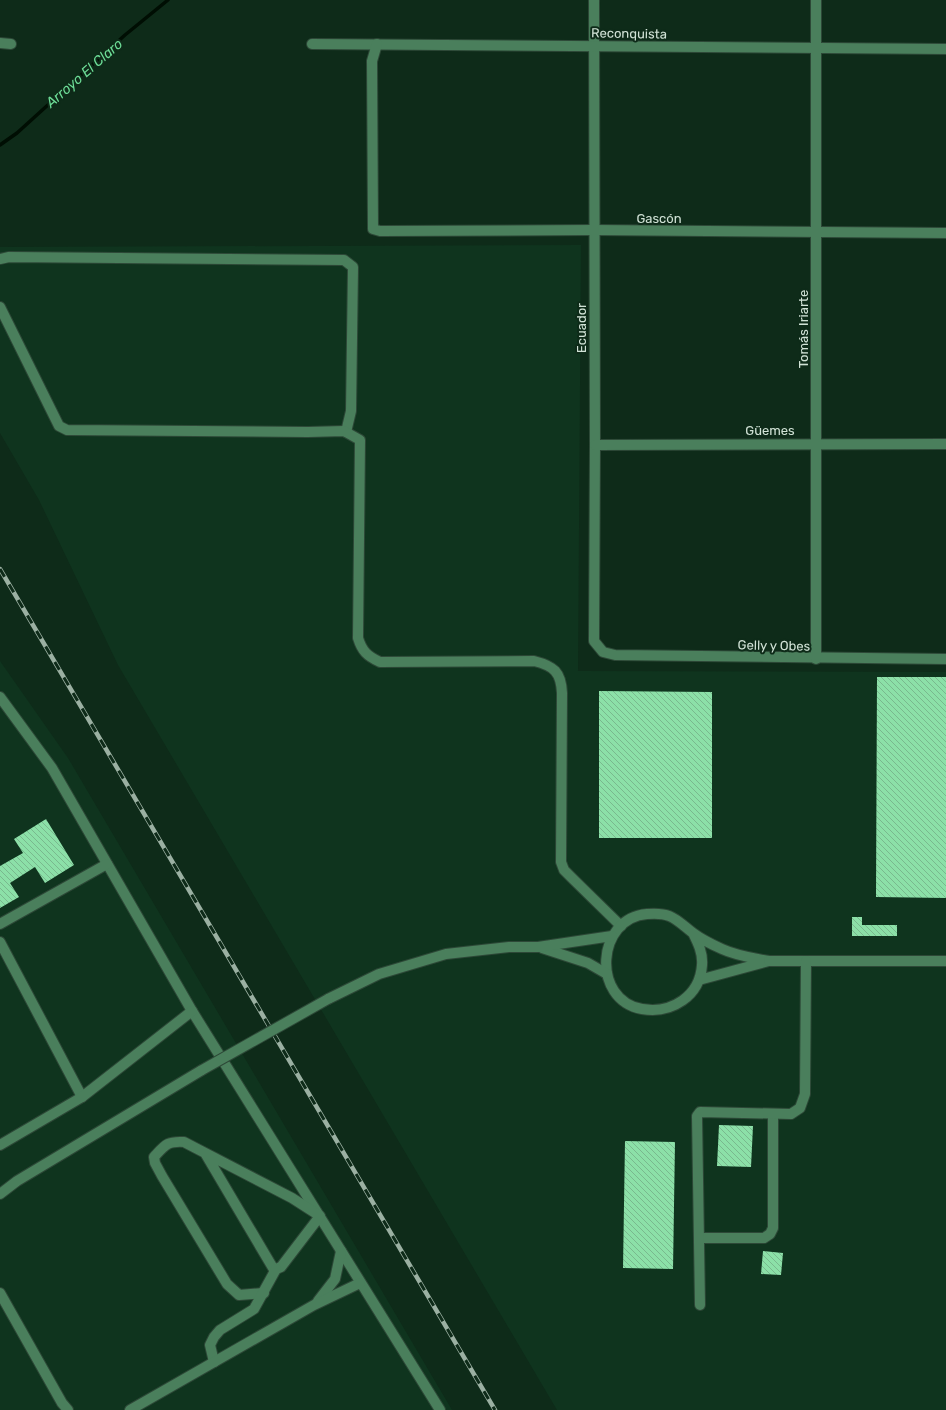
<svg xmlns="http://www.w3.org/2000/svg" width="946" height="1410" font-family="Rubik,sans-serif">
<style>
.built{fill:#0f341e}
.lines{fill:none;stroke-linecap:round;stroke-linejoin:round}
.stream{stroke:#000e03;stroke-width:3.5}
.building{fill:url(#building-back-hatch)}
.minor-casing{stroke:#2d4837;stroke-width:12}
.minor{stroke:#4a7f5c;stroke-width:10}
.rail-casing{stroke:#9bb0a2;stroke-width:4.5}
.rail{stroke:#0e2b19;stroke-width:3;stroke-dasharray:9;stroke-linecap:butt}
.minor-bridge-casing{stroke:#2d4837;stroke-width:12;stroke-linecap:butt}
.minor-bridge{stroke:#4a7f5c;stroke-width:10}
.labels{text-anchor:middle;stroke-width:4;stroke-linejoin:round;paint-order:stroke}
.street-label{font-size:13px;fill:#d1e2d6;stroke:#0e2b19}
.water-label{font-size:14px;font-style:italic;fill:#6ddd97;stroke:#0e2b19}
</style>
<defs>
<pattern id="building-back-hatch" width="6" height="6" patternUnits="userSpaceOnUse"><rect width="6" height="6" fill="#8ce0a8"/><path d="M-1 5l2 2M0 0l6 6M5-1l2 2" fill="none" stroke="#79b98e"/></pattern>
</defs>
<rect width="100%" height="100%" fill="#0e2b19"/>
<g class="built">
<polygon points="581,245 578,671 946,672 946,1410 557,1410 118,665 39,500 0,433 0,247"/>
<polygon points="0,661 68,758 452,1410 0,1410"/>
</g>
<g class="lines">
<polyline class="stream" points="0,145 17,133 125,35 168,0"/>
</g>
<g class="building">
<polygon points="877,677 946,677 946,898 876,897"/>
<polygon points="599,691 712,692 712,838 599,838"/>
<polygon points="46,819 74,865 45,883 35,867 10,883 19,897 0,908 0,866 23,853 14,839"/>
<polygon points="852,917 862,917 862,925 897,925 897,936 852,936"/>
<polygon points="719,1125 753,1126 751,1167 717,1166"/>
<polygon points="625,1141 675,1142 673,1269 623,1268"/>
<polygon points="763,1251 783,1253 781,1275 761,1274"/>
</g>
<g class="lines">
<g class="minor-casing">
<g id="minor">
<polyline points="594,0 595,445 594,641 603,652 615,655 946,659"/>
<polyline points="0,43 11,44"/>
<polyline points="312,44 946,49"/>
<polyline points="377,44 372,61 373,229 380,231 594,230 946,233"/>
<polyline points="0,259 9,257 344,260 353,267 351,411 346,432"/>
<path d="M0 307 59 426 67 430 308 432 344 431 360 440 358 638C362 651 367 656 380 662L534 661C554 666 561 672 562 693L561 862 564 870 572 878 621 926"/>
<polyline points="595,445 946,444"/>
<polyline points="816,659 816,0"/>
<polyline points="0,697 52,768 192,1011 440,1410"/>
<polyline points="0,924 107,864"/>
<path d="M693 933C698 943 703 953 702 965 700 996 672 1014 642 1009 591 1000 596 918 647 914 672 912 675 919 693 933 701 939 713 945 722 949 737 956 753 958 769 961L699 980"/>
<polyline points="0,942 82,1097"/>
<polyline points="542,948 588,963 607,974"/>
<polyline points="769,961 946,961"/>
<polyline points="328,999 379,974 446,954 509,947 538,947 612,936"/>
<polyline points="0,1145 82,1097 192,1011"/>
<path d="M205 1153 273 1268 276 1269 281 1267 320 1216 292 1198 184 1142C167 1141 165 1145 154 1157L155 1163 162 1176 227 1284 239 1295 264 1293"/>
<polyline points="0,1194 17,1181 202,1070"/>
<polyline points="699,1238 764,1238 770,1234 773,1228 773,1114"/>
<polyline points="0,1293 62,1403 68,1410"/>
<polyline points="318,1301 335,1279 341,1251"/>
<polyline points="700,1305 697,1116 700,1112 791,1114 800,1108 805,1094 806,961"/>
<polyline points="214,1362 210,1345 214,1337 220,1330 254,1309 276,1269"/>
<polyline points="130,1410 314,1305 360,1283"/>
</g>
</g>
<use href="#minor" class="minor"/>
<g class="rail-casing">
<polyline id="rail" points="0,569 495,1410"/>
</g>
<use href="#rail" class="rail"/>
<g class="minor-bridge-casing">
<polyline id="minor-bridge" points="202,1070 328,999"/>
</g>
<use href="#minor-bridge" class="minor-bridge"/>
</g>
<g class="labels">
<g class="street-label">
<text transform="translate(629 33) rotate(1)" y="5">Reconquista</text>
<text x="659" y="223">Gascón</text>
<text transform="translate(581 328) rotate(-90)" y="5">Ecuador</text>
<text transform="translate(803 329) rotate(-90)" y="5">Tomás Iriarte</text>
<text x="770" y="435">Güemes</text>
<text transform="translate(774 645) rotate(1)" y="5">Gelly y Obes</text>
</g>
<g class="water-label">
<text transform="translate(84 73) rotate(-41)" y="5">Arroyo El Claro</text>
</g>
</g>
</svg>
